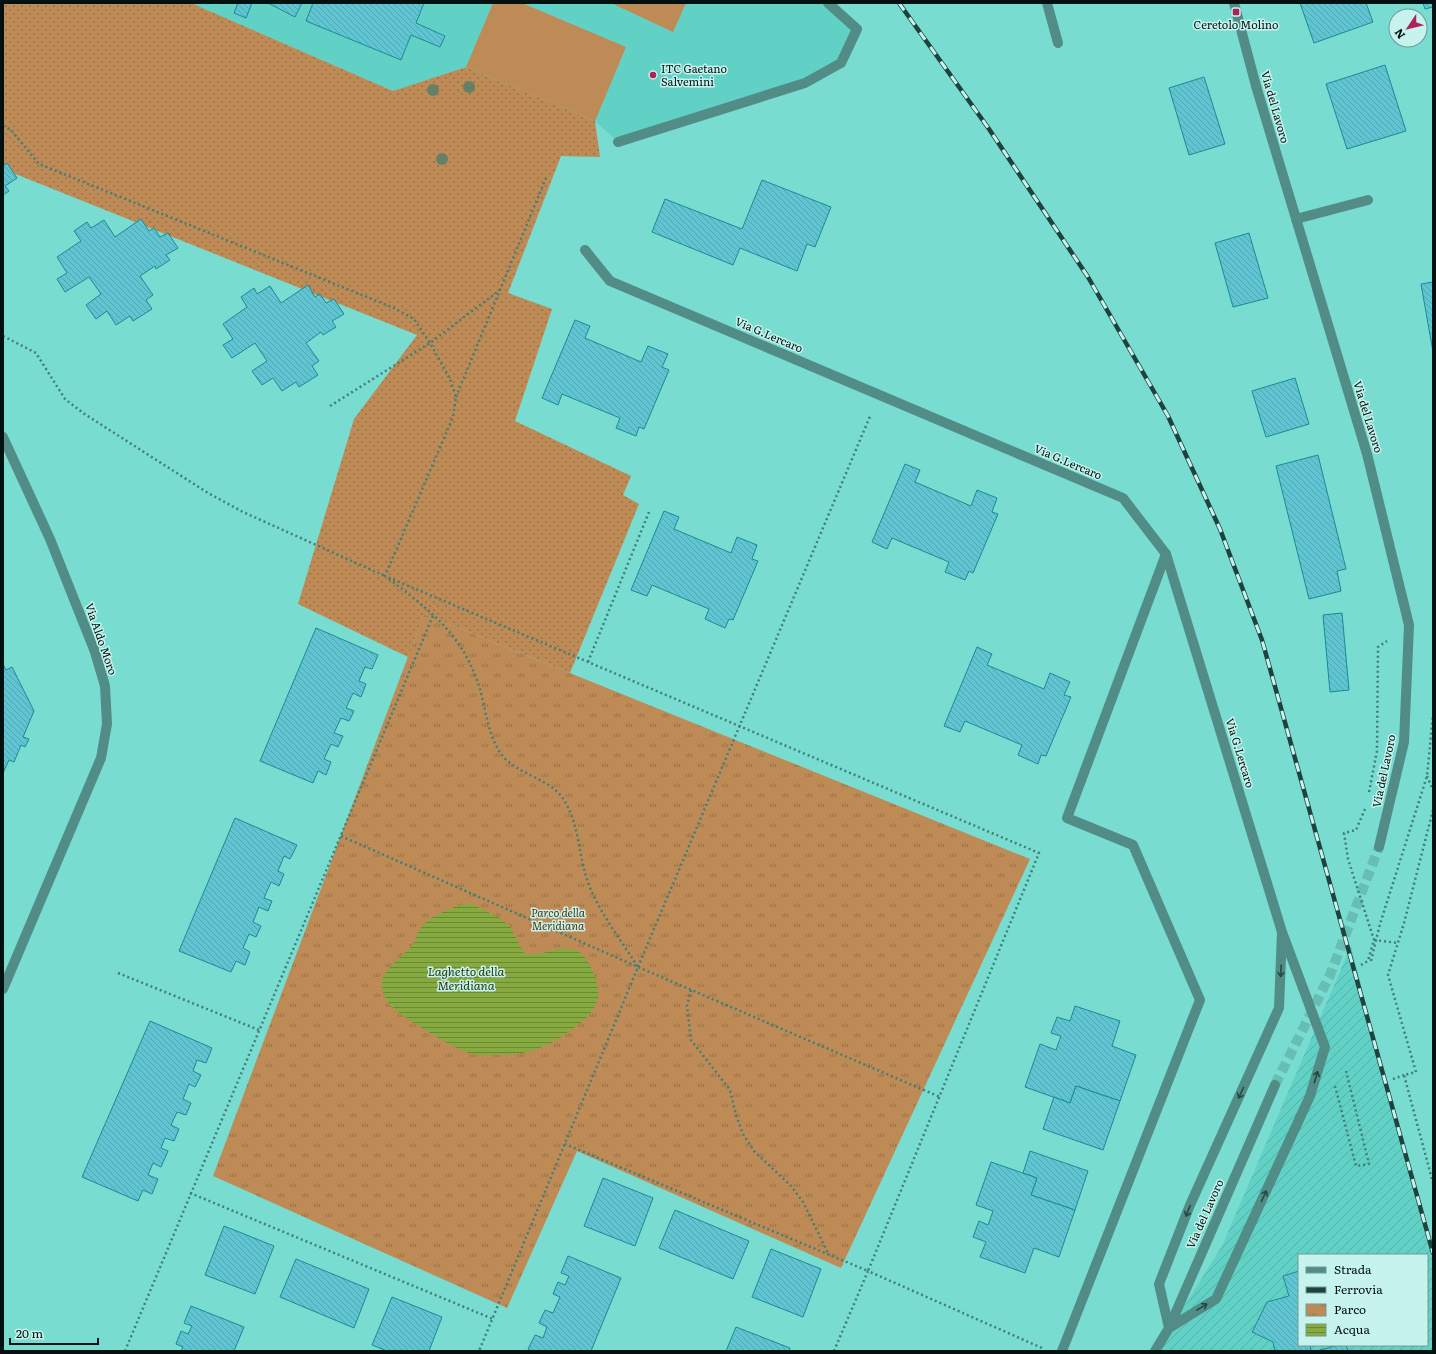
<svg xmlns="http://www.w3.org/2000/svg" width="1436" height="1354" font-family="Literata,serif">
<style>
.built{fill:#62d1c5}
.industrial{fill:url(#industrial-furrows);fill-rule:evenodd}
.grass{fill:url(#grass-dots)}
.park{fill:url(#park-tufts)}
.pitch{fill:#be8b56}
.water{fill:url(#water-rules)}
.building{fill:url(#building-back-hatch);stroke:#178b96}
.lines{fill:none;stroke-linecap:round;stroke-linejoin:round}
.minor-tunnel{stroke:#67beb3;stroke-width:10;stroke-dasharray:10 5;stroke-linecap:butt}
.path{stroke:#417e77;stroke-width:2.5;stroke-dasharray:2 3;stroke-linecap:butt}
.minor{stroke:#518d86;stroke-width:10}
.rail-casing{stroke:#1e433f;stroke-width:4.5}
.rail{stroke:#c6f3ed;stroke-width:3;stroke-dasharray:9;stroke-linecap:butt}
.tree{fill:#658066}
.oneway{stroke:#244945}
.poi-dot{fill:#b12155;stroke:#c6f3ed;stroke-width:1.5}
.labels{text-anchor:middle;stroke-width:3;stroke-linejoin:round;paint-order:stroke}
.poi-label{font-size:11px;fill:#00110f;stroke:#c6f3ed}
.street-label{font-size:11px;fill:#00110f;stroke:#c6f3ed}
.park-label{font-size:11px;font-style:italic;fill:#54340f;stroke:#c6f3ed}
.water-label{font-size:12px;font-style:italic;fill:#29380c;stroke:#c6f3ed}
</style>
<defs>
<pattern id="industrial-furrows" width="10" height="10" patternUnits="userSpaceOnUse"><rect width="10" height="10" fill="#62d1c5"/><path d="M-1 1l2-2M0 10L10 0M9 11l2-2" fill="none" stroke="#53b2a8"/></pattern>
<pattern id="grass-dots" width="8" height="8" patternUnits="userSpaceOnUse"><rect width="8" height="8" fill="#be8b56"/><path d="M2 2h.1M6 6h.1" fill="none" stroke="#987046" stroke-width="1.8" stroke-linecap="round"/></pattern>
<pattern id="park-tufts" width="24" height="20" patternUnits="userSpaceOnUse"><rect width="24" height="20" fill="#be8b56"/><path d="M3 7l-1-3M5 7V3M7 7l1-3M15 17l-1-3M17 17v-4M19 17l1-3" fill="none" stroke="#987046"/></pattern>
<pattern id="water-rules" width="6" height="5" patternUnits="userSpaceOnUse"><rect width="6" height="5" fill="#86aa40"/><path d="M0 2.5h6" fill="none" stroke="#6b8934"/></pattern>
<pattern id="building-back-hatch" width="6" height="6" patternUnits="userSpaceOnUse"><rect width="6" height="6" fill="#61c5d1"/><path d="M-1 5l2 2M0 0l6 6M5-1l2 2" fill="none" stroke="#52a8b2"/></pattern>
</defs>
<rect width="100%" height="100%" fill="#79dcd0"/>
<polygon class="built" points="191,3 828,3 857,29 841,63 805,83 618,142 595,121 466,67 393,91"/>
<path class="industrial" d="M1351 946 1433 1261V1351H1156L1222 1246ZM1299 1255H1427V1345H1299Z"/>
<polygon class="grass" points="3,3 191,3 393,91 466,67 595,121 600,157 561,156 508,293 552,309 515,421 631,476 623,495 639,504 570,673 424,614 408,657 298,604 354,419 417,335 3,169"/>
<polygon class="park" points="424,614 1030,859 841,1268 577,1151 507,1308 213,1176"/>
<g class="pitch">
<polygon points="493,3 522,3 626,47 595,121 466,67"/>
<polygon points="611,3 686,3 673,32"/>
</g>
<path class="water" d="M470 903 498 917 510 926 524 953C541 958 554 946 568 949 571 949 577 951 579 952 592 961 603 990 596 1004 591 1016 581 1022 571 1030 545 1050 523 1056 490 1055 484 1055 477 1056 472 1054 454 1049 427 1031 411 1021 396 1011 381 1002 382 982 383 969 406 954 414 943 416 939 417 933 420 929 427 917 456 905 470 903Z"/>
<g class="building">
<polygon points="238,3 252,3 246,18 234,13"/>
<polygon points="268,3 302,3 295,17"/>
<polygon points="313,3 424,3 416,23 445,36 440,47 411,35 401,60 306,21"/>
<polygon points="1300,3 1366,3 1373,22 1314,43"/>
<polygon points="1423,3 1433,3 1433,7 1425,9"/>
<polygon points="1385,65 1406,131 1347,149 1326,84"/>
<polygon points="1204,77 1225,144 1189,155 1169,88"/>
<polygon points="7,163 17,178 5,186 9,191 3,195 3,166"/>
<polygon points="762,180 831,207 815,247 807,244 797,271 740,248 733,265 652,232 665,199 742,229"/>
<polygon points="141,219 149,231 154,228 160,237 168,233 178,248 166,255 170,260 156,269 155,266 140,276 153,295 146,300 152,309 133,321 130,316 116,325 107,311 96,319 86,305 101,294 89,277 65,292 57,279 67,273 57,257 81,241 74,231 87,222 91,228 104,220 115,237"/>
<polygon points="1249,233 1268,298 1233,307 1215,243"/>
<polygon points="1433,282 1433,352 1421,284"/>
<polygon points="308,285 315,297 320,294 326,303 334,299 344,314 332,321 336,327 323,335 321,332 306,343 319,361 312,366 318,375 299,387 296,382 282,391 273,378 262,385 252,371 267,361 255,343 232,358 223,345 233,339 223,324 247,307 241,297 254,288 257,294 270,286 281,303"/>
<polygon points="575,320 590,326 585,338 641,362 648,346 668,354 662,367 669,370 644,429 639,427 636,436 616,428 620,418 562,394 558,405 542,398"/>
<polygon points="1295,378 1309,424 1266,437 1252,391"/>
<polygon points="1318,455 1346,569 1337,571 1341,591 1309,599 1276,466"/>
<polygon points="905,464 920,470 915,482 971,506 977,490 997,498 992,512 998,514 973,573 969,571 965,580 945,572 949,562 892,538 887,549 872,542"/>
<polygon points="664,511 679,517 674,529 731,553 737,537 757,545 752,559 758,561 733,620 729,619 725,628 705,619 709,609 652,585 647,596 631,590"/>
<polygon points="1342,613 1349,690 1330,692 1323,615"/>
<polygon points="316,628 378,655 372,669 365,667 359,681 366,684 361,697 353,693 346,708 354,711 349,721 341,718 334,733 343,736 338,747 331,744 324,759 331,762 326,775 318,771 313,783 260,761"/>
<polygon points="977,647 992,654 987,665 1044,689 1050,673 1070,682 1064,695 1071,697 1046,756 1041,755 1038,764 1018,755 1022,745 965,721 960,732 944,726"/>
<polygon points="3,664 6,670 12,667 34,711 23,737 29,739 25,747 21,745 14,762 9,760 3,773"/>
<polygon points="235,818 297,845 290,859 284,856 278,871 284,874 279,886 271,882 264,898 272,901 268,911 259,907 253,922 261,926 256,937 249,934 243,948 250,952 245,965 236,961 231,972 179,951"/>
<polygon points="1075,1006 1120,1021 1112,1046 1136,1055 1120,1101 1076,1086 1070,1103 1025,1087 1040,1044 1056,1050 1061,1036 1051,1033 1057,1017 1070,1021"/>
<polygon points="150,1021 212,1048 206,1063 197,1060 193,1071 201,1075 195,1087 189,1084 183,1099 191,1103 186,1115 177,1112 171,1125 179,1129 174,1141 165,1138 161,1148 168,1151 161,1167 153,1163 148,1175 158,1179 152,1194 143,1190 138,1201 82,1177"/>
<polygon points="1076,1086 1120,1101 1103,1150 1043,1129 1054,1097 1070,1103"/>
<polygon points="1030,1151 1088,1171 1075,1210 1031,1195 1037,1178 1023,1173"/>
<polygon points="991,1162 1037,1178 1031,1195 1075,1210 1059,1257 1034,1248 1025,1273 980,1257 986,1242 973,1237 979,1221 988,1225 993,1211 976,1205"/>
<polygon points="603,1178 653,1198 635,1246 584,1226"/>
<polygon points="675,1210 749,1241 733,1279 659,1248"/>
<polygon points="224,1226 274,1246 255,1294 205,1275"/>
<polygon points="771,1249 821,1269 803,1317 752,1297"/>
<polygon points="568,1256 621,1278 591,1351 532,1351 528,1349 535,1335 543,1338 547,1327 539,1323 545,1310 553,1313 560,1297 553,1294 558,1282 565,1285 569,1276 561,1273"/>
<polygon points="296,1259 369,1289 354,1328 280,1297"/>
<polygon points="1299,1271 1299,1345 1310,1345 1311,1351 1275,1351 1273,1342 1252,1332 1267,1302 1289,1296 1283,1276"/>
<polygon points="392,1297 442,1317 429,1351 387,1351 372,1345"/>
<polygon points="191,1306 244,1327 234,1351 181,1351 183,1347 176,1344 181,1331 188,1334 192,1326 184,1323"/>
<polygon points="736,1327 790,1348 789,1351 726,1351"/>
<polygon points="1338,1345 1346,1345 1348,1351 1317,1351"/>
</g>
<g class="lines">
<polyline class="minor-tunnel" points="1275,1085 1330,975 1379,847"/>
<g class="path">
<polyline points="3,126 11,130 39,164 394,308 414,319 430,343 450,379 456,397 453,417 385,576 1039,853 868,1271 565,1144"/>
<polyline points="3,336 36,353 65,399 83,413 208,493 243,512 385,576"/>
<polyline points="456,397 546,178"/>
<polyline points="330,406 430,343 500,290"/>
<path d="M389 579C428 609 459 631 477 680 485 702 486 728 498 749 512 775 549 776 564 800 581 827 578 861 591 890 603 917 622 942 638 967L479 1351"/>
<polyline points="588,662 649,512"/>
<polyline points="1427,776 1433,790"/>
<polyline points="1369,792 1377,751 1378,647 1387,641"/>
<polyline points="1365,809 1356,830 1344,833 1348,859 1374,940"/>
<polyline points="1433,810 1404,923 1388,975 1416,1072 1404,1075 1433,1183"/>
<polyline points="341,836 638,967 940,1097"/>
<polyline points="1371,961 1380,924 1427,776 1433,715"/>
<polyline points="1361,965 1368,961 1374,940 1398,943"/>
<polyline points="638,967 871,414"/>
<polyline points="118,973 259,1030"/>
<polyline points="691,990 687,1006 691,1040 730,1090 736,1115 743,1134 754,1151 791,1186 803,1202 829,1255"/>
<polyline points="1393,1079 1404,1075"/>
<polyline points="1335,1086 1356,1166 1369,1164 1346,1071"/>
<polyline points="190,1193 493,1319"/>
<polyline points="125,1351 434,613"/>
<polyline points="834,1351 868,1271 1042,1348"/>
</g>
<g class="minor">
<polyline points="1047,3 1058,43"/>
<polyline points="1234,3 1256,86 1367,454 1409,625 1404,742 1379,847"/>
<polyline points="618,142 805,83 841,63 857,29 828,3"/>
<polyline points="1296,219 1368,200"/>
<polyline points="585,250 610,281 1123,498 1166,554 1282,932 1325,1047 1310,1096 1216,1299 1169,1328 1159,1284 1190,1205 1279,1008 1282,932"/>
<polyline points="3,437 50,539 95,652 105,686 107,724 101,758 3,989"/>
<polyline points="1062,1351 1200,1000 1133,845 1067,818 1166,554"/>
<polyline points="1155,1351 1169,1328 1275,1085"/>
</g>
<g class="rail-casing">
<polyline id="rail" points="899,3 989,129 1088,277 1168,416 1220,529 1262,640 1433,1253"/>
</g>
<use href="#rail" class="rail"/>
</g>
<g class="tree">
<circle cx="469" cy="87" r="6"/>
<circle cx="433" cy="90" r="6"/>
<circle cx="442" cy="159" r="6"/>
</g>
<defs><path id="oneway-shaft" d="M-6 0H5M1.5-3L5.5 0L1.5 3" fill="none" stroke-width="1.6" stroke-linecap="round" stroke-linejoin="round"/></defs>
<g class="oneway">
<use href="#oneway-shaft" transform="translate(1281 971) rotate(92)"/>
<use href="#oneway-shaft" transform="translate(1316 1077) rotate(-73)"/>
<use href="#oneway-shaft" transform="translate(1241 1093) rotate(114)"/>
<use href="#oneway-shaft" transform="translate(1264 1196) rotate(-65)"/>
<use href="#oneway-shaft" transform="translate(1188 1211) rotate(111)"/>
<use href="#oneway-shaft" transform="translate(1202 1307) rotate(-31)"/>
</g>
<g class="poi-dot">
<rect x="1232" y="8" width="8" height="8" rx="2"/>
<circle cx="653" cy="75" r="4"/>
</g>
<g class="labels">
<g class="poi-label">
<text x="1236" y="29">Ceretolo Molino</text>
<text x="661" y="73" text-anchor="start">ITC Gaetano<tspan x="661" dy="13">Salvemini</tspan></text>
</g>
<g class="street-label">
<text transform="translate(1275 107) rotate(74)" y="4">Via del Lavoro</text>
<text transform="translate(769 335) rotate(23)" y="4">Via G.Lercaro</text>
<text transform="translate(1368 417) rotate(73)" y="4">Via del Lavoro</text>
<text transform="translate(1068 462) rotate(23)" y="4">Via G.Lercaro</text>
<text transform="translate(101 639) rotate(71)" y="4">Via Aldo Moro</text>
<text transform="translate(1240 753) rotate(73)" y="4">Via G.Lercaro</text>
<text transform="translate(1384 771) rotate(-78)" y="4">Via del Lavoro</text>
<text transform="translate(1205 1214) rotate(-66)" y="4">Via del Lavoro</text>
</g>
<g class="park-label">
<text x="558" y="917">Parco della<tspan x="558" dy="13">Meridiana</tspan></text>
</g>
<g class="water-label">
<text x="466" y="976">Laghetto della<tspan x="466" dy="14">Meridiana</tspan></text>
</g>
</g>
<rect width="1436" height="1354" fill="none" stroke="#00110f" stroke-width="8"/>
<rect x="1298" y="1254" width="130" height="92" fill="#c6f3ed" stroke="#779994"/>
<rect x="1306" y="1267" width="20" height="6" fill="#518d86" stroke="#779994"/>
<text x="1334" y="1274" font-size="12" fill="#00110f">Strada</text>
<rect x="1306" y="1287" width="20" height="6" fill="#1e433f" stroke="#779994"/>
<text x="1334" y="1294" font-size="12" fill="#00110f">Ferrovia</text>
<rect x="1306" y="1304" width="20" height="12" fill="url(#park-tufts)" stroke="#779994"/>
<text x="1334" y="1314" font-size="12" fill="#00110f">Parco</text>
<rect x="1306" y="1324" width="20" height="12" fill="url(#water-rules)" stroke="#779994"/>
<text x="1334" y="1334" font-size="12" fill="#00110f">Acqua</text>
<g transform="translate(1408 28) rotate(235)"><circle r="19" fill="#c6f3ed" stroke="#779994"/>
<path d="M0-3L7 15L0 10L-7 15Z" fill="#b12155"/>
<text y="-6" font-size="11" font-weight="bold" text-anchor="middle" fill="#00110f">N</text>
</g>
<path d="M10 1338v6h88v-6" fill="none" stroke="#00110f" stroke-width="2"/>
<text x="16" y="1338" font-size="12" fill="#00110f" stroke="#c6f3ed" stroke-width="3" paint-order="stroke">20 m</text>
</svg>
